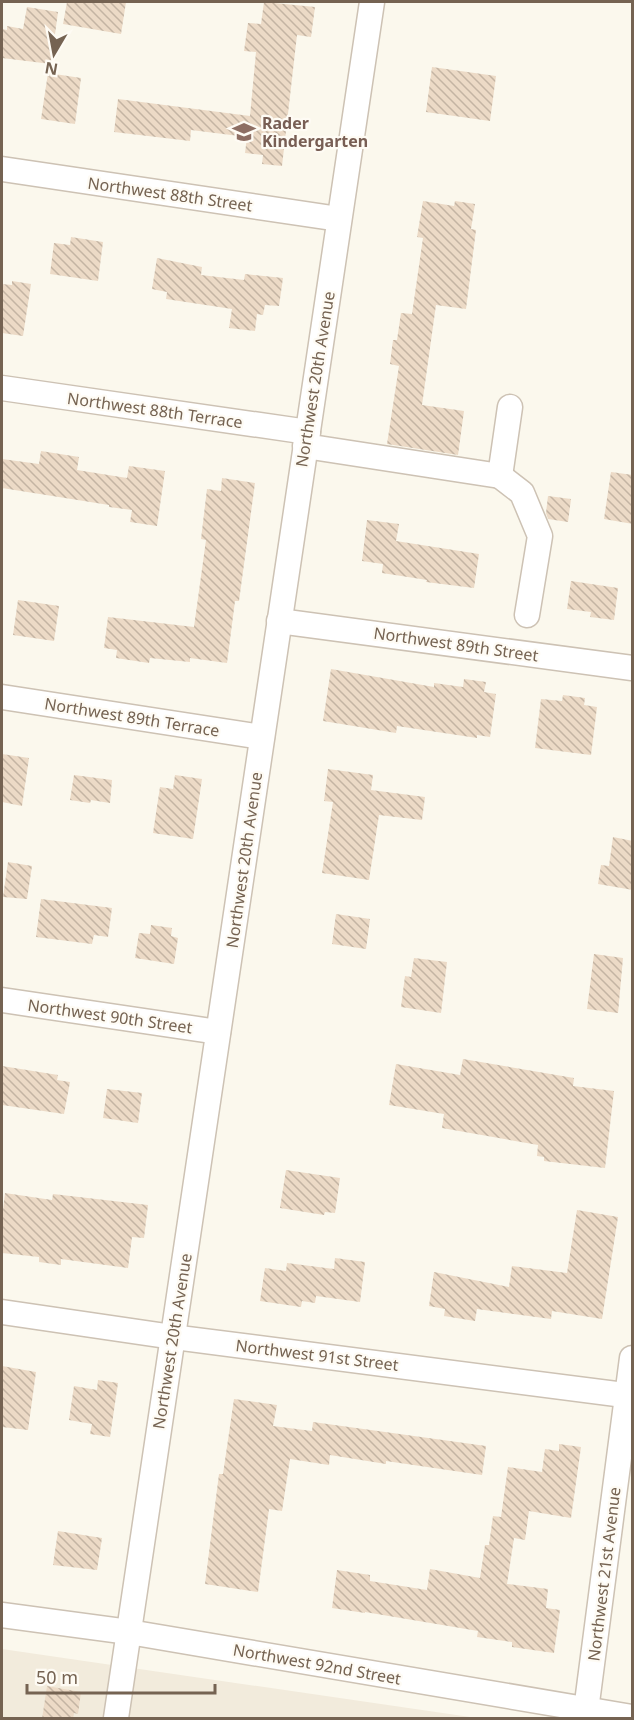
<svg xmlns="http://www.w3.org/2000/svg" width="634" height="1720" font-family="'Noto Sans',sans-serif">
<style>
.residential{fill:#f2ebdc}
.building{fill:url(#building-back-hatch)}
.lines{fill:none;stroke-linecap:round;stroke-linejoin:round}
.minor-casing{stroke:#cdc2b4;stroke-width:27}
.minor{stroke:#fff;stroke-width:24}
.labels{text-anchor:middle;stroke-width:4.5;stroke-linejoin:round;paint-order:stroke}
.education-label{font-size:16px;font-weight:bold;fill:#785e54;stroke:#fefbf4;text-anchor:start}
.street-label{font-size:16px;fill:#756352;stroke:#fefbf4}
</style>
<defs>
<pattern id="building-back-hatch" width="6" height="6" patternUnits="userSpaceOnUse" patternTransform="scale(1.5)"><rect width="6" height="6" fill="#ecdac6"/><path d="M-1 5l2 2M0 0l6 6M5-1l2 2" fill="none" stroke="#c4b4a3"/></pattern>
</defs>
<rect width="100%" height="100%" fill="#fbf8ed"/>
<polygon class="residential" points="2,1649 477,1718 2,1718"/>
<g class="building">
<polygon points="67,2 126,2 121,34 63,24"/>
<polygon points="264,2 315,7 311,37 297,35 282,166 262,164 263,155 245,153 247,137 191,130 190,141 114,132 118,99 250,116 256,52 244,51 248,23 261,24"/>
<polygon points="27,7 58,12 51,64 2,58 2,29 7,30 7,26 23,29"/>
<polygon points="432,67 496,76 490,121 426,112"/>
<polygon points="48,73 81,78 75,124 41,119"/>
<polygon points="423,201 454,206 455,201 475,204 471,229 476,230 466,309 436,305 422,405 464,411 458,455 387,444 399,366 390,364 393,340 397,340 401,313 412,314 423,238 417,237"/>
<polygon points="71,237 103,242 98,281 50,274 54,243 70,245"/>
<polygon points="157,258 202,267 201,275 244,280 245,274 283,278 279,306 265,305 263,315 257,314 255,331 229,328 232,309 166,299 167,292 152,289"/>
<polygon points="12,281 31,284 23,336 2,333 2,284 12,285"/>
<polygon points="41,451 79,457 77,470 127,478 129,466 165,471 157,526 130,522 132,510 109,507 109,505 2,488 2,459 39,464"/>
<polygon points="611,472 633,475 633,524 604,519"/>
<polygon points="222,478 255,483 239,601 235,601 227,663 190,658 190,662 150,658 149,663 116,658 117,650 104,648 108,617 194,627 206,540 201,539 207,489 221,491"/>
<polygon points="548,496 571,499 568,522 548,519 546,513"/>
<polygon points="367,520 399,524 396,541 479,554 474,588 426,582 427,580 382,573 383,564 362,561"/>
<polygon points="571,581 618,588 614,620 590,617 591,612 567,609"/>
<polygon points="18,600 59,606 54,641 13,635"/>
<polygon points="331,669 434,687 434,683 463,687 464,679 486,682 484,692 496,694 490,737 477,735 477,738 397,726 396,733 323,721"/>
<polygon points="563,695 585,698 584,705 597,707 591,755 535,748 541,699 562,701"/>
<polygon points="2,754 29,758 22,806 2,802"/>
<polygon points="328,769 373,775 371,790 425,797 422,820 379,815 369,880 322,873 333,802 324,801"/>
<polygon points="74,775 112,780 110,803 91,800 90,803 70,800"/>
<polygon points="175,775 202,779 193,839 153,833 160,787 173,789"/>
<polygon points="613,837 633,841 633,890 598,884 601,865 609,866"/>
<polygon points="8,862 32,866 27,899 3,897"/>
<polygon points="41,899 112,908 108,937 94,935 92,944 36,937"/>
<polygon points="336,914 370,919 366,949 332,944"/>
<polygon points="151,925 172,928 171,936 178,938 174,964 135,958 139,933 150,934"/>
<polygon points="594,954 623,958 618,1013 587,1009"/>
<polygon points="414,958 447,962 441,1013 401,1007 405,976 411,977"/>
<polygon points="463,1059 574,1078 573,1086 614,1091 605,1168 544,1161 544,1157 537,1156 538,1145 442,1128 444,1114 389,1105 396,1064 460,1075"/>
<polygon points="2,1066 58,1075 57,1080 70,1082 64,1114 2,1105"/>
<polygon points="107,1089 142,1093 138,1123 103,1118"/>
<polygon points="286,1170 340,1178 335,1213 325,1212 324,1215 280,1208"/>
<polygon points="5,1193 52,1200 53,1194 148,1205 144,1238 132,1237 128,1268 61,1259 61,1265 39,1262 39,1257 2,1253 2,1219"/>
<polygon points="577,1210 618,1217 602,1319 552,1311 551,1319 477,1309 475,1321 444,1316 445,1309 429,1306 434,1272 509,1287 512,1266 567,1273"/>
<polygon points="335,1258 365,1262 360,1302 316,1296 315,1303 302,1301 301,1307 260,1301 265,1268 286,1271 287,1263 334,1269"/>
<polygon points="2,1366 36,1372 28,1430 2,1427"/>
<polygon points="98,1380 118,1383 110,1437 90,1434 92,1424 69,1420 74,1386 97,1390"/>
<polygon points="234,1399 277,1405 273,1426 312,1431 313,1422 486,1446 482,1475 386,1461 386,1464 330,1455 329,1465 290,1459 282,1511 269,1509 258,1592 205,1584 219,1474 223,1474"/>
<polygon points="559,1444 581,1447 571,1518 529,1511 525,1540 514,1538 507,1584 548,1589 546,1608 560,1610 554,1653 512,1647 512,1642 477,1637 478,1631 365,1612 365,1613 332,1608 337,1570 370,1575 370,1581 427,1590 430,1569 480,1578 485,1545 489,1545 493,1516 501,1517 508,1467 542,1472 545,1449 559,1451"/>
<polygon points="58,1531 102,1538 97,1570 53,1565"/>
<polygon points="47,1686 81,1692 78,1714 74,1713 73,1719 42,1719"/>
</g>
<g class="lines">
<g class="minor-casing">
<g id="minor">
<polyline points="2,169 339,219"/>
<polyline points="2,388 308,432"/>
<polyline points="305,446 500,476 510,407"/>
<polyline points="500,476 522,493 540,536 527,615"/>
<polyline points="279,621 632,668"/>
<polyline points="2,697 262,737"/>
<polyline points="2,1000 218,1032"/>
<polyline points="2,1312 173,1337 632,1396"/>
<polyline points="2,1615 129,1632 632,1717"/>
<polyline points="116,1718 372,2"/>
<polyline points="585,1718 632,1358"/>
</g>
</g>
<use href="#minor" class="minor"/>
</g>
<defs>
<g id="school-bare" transform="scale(1.8)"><path d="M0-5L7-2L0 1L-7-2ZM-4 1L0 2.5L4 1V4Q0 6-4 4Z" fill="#8d6e63" stroke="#fefbf4" stroke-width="2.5" paint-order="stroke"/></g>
</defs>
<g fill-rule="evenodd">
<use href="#school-bare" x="244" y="132"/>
</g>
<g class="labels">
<g class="education-label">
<text x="262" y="129">Rader<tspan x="262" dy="18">Kindergarten</tspan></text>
</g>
<g class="street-label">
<text transform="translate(170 194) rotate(8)" y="6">Northwest 88th Street</text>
<text transform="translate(315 379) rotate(-81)" y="6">Northwest 20th Avenue</text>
<text transform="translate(155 410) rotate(8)" y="6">Northwest 88th Terrace</text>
<text transform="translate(456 644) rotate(8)" y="6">Northwest 89th Street</text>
<text transform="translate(132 717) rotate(9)" y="6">Northwest 89th Terrace</text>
<text transform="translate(244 860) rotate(-82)" y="6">Northwest 20th Avenue</text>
<text transform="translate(110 1016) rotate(8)" y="6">Northwest 90th Street</text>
<text transform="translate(172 1341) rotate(-81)" y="6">Northwest 20th Avenue</text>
<text transform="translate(317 1355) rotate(7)" y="6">Northwest 91st Street</text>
<text transform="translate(604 1574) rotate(-83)" y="6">Northwest 21st Avenue</text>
<text transform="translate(317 1664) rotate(10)" y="6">Northwest 92nd Street</text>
</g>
</g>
<rect width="634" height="1720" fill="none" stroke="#756352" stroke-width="6"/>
<g transform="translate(54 54) rotate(190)" stroke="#fefbf4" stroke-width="4.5" paint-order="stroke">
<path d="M0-4.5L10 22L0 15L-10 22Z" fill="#756352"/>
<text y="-9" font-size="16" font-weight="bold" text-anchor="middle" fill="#756352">N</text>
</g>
<path d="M27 1684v9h188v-9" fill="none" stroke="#756352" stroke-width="3"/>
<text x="36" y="1684" font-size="18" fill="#756352" stroke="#fefbf4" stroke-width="4.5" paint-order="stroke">50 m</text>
</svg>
